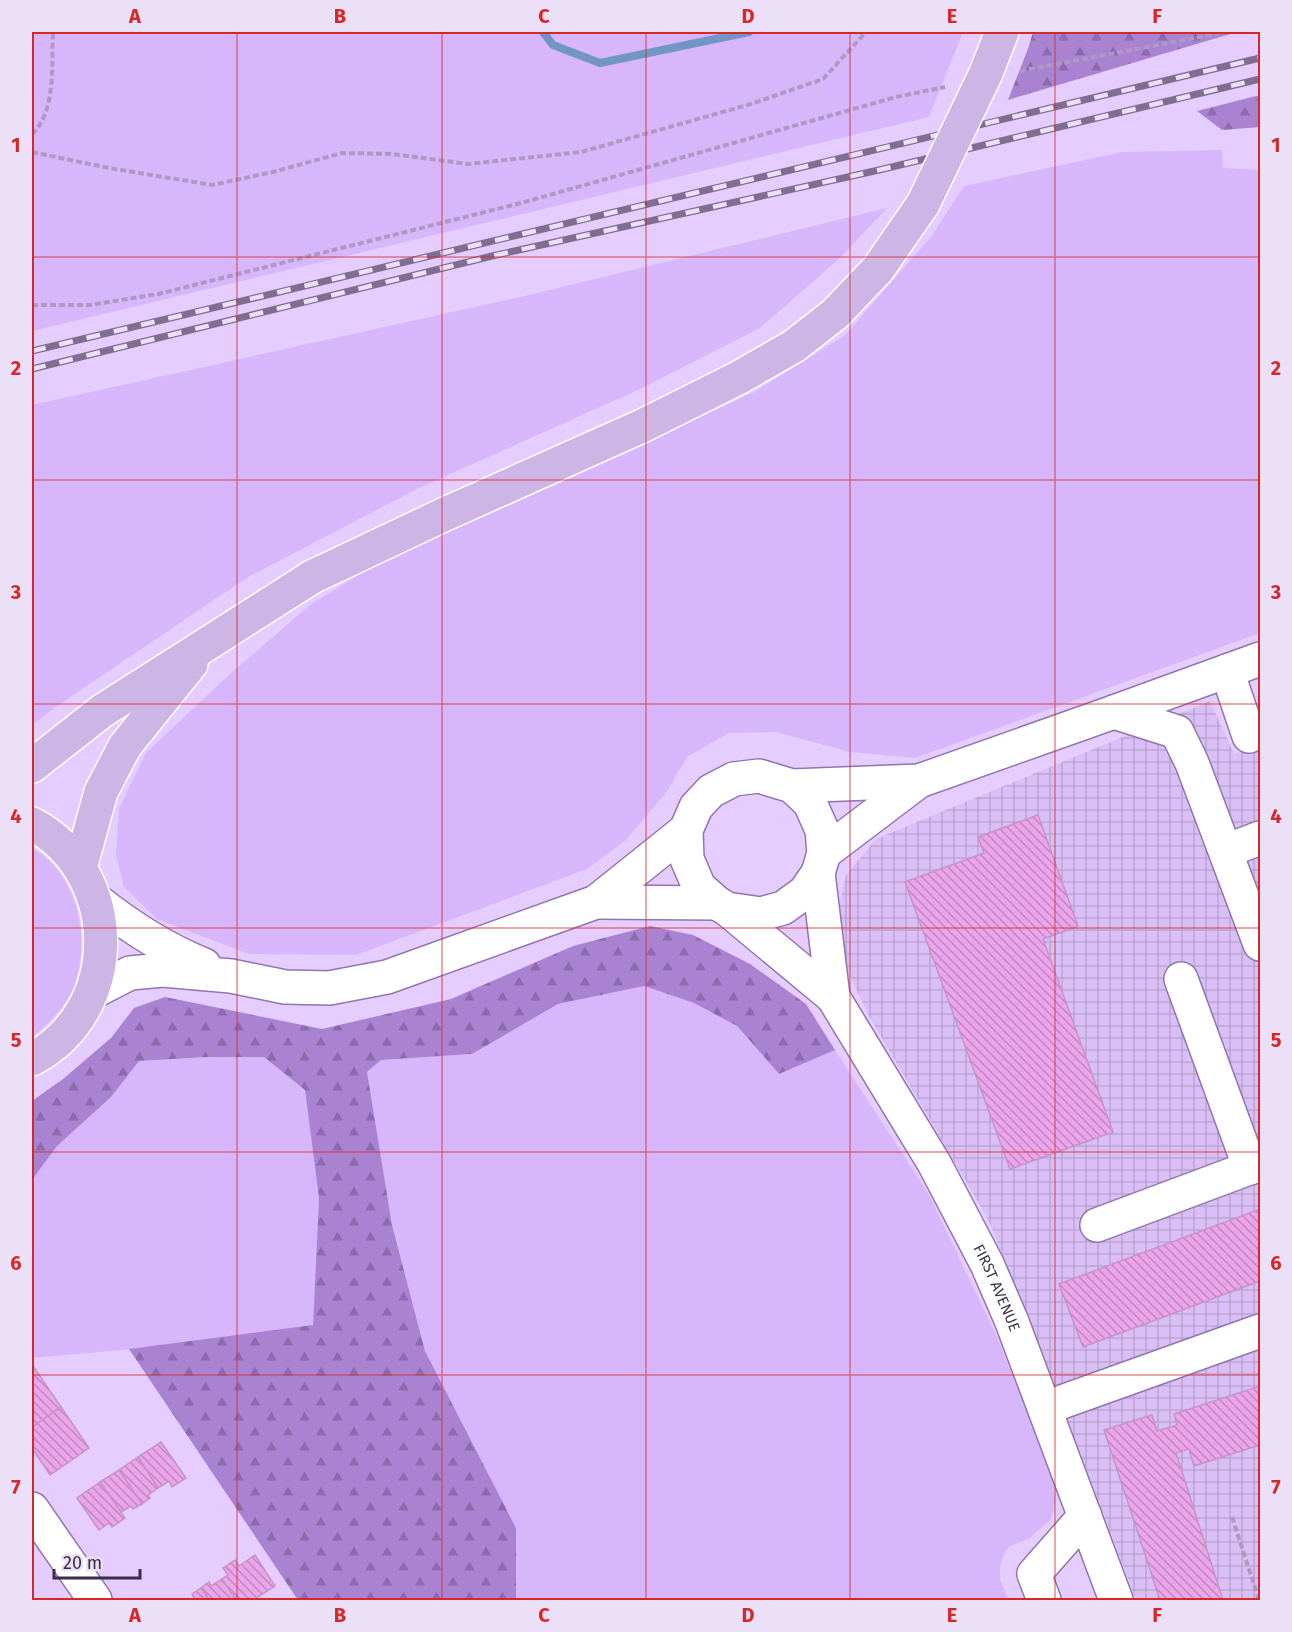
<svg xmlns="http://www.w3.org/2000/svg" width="1292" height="1632" font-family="'Fira Sans',sans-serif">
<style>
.industrial{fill:url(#industrial-grid)}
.green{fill:#d8b6fb}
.forest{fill:url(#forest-firs)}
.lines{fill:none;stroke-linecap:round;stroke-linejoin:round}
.stream{stroke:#7196c3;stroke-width:8}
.building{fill:url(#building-back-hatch);stroke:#c693c5;stroke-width:1.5}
.minor-casing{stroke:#9175ae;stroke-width:36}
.major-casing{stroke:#fff;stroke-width:36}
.path{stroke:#ad99c3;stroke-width:4;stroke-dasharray:6 3;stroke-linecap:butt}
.minor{stroke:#fff;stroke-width:33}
.major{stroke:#cdb5e5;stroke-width:33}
.rail-casing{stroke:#7f6e91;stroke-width:7}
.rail{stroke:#ece0f9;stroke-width:4.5;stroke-dasharray:14;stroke-linecap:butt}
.major-bridge-casing{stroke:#fff;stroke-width:36;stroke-linecap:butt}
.major-bridge{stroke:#cdb5e5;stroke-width:33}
.grid{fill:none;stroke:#d62828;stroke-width:1.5;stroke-opacity:0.55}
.labels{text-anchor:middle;stroke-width:4.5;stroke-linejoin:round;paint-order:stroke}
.street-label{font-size:15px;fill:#3a2e46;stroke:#ece0f9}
.neatline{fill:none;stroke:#d62828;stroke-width:2}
.grid-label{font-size:20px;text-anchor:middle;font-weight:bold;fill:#d62828}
</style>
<defs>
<pattern id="industrial-grid" width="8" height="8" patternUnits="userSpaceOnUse" patternTransform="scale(1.5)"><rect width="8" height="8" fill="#dabff6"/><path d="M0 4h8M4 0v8" fill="none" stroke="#bca4d4"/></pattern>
<pattern id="forest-firs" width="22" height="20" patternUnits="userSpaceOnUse" patternTransform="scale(1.5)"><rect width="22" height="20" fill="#aa82d2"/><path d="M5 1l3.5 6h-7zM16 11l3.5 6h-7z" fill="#8b6bac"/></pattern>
<pattern id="building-back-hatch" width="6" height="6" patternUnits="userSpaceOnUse" patternTransform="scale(1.5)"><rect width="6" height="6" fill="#eca5eb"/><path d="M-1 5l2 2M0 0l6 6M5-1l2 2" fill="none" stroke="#c087c0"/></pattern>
</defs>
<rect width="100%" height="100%" fill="#e5cdff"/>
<polygon class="industrial" points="1210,701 1234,754 1260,744 1260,1600 1136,1600 1040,1347 988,1219 869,1016 841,957 837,914 846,875 876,839"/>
<g class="green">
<polygon points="32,32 963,32 929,117 32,331"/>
<polygon points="1222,150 1223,168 1260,170 1260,633 915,758 850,752 776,732 729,733 687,757 667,791 626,840 587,869 356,955 249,954 157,919 124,887 116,854 119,808 146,753 230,674 310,605 371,567 583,472 756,391 844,336 931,237 964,186 1122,152"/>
<polygon points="887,208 840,258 760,328 640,389 419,488 248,577 57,706 32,725 32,405 529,295"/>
<path d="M32 848C78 874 92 940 73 988 65 1008 48 1024 32 1037Z"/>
<polygon points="644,986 694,1003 737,1026 779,1074 835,1050 928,1193 997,1337 1049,1464 1056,1487 1055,1508 1050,1520 1030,1538 1008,1547 1003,1557 1000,1566 1000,1579 1008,1600 510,1600 516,1528 425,1351 392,1225 367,1073 381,1060 472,1054 558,1004"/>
<polygon points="207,1057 264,1057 305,1090 319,1198 313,1326 122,1350 33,1358 32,1349 32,1180 57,1146 111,1097 139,1061"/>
</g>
<g class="forest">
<polygon points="1033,32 1237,32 1008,100 1029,46"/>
<polygon points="1260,95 1260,127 1222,130 1197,111"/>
<polygon points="650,926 693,935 750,964 806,1004 835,1050 779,1074 737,1026 694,1003 644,986 558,1004 472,1054 381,1060 367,1072 392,1225 425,1351 516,1528 516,1600 298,1600 129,1349 313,1325 319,1198 305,1090 264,1057 207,1057 139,1061 111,1097 57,1146 32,1180 32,1101 63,1079 111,1038 134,1008 165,997 322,1029 451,999 573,946"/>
</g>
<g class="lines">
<polyline class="stream" points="543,32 553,45 600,63 749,32"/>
</g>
<g class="building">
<polygon points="1038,815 1078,926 1043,939 1113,1132 1010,1169 905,882 984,853 978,837"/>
<polygon points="1260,1209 1260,1281 1083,1347 1059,1284"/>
<polygon points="33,1366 61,1407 32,1427 32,1367"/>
<polygon points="1260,1386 1260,1445 1194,1466 1189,1449 1176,1453 1223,1600 1160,1600 1104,1430 1152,1415 1157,1431 1177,1425 1174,1414"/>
<polygon points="61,1407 89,1448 50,1475 32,1448 32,1427"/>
<polygon points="161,1442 186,1478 172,1487 169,1481 158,1488 138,1457"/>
<polygon points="138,1457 158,1488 148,1495 150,1498 142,1504 119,1470"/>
<polygon points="119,1470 142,1504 133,1509 131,1506 121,1512 100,1482"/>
<polygon points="100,1482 125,1518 112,1527 109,1523 99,1530 77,1498"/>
<polygon points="255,1555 275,1586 253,1600 236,1600 222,1579 228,1575 223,1568 235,1560 239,1566"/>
<polygon points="222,1579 236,1600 209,1600 201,1588 209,1582 211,1586"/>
<polygon points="201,1588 209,1600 190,1600 194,1598 192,1594"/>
</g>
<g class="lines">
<g class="minor-casing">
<g id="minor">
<polyline points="1227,671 1249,736 1260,731"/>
<polyline points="1114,712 1260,659"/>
<polyline points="792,786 810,803 822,830 824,853 818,873 805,892 783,908 761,914 727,909 717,903 699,887 687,859 686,830 696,807 711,791 734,779 759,776 792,786 919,781 1114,712 1177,732 1192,763 1260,944"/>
<polyline points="1226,851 1260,838"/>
<polyline points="824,853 919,781"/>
<polyline points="818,873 833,997"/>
<path d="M96 900C130 927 164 949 204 965"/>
<polyline points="596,902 717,903"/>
<path id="s1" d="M727 909 833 997 934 1163 987 1264 1012 1322 1116 1600"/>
<polyline points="1181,979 1250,1168"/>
<polyline points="91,993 130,973 163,970 231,976 285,987 329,988 387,977 596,902 686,830"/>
<polyline points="1097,1225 1260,1164"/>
<polyline points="1045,1408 1260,1331"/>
<polyline points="32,1509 95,1600"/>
<polyline points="1044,1600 1034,1574 1085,1516"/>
</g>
</g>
<g class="major-casing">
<g id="major">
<polyline points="986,73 1002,32"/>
<polyline points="32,766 102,711 312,577 443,515 642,426 738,378 794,346 835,314 878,269 923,204"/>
<path d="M32 824C123 872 124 1011 32 1059"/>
<polyline points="80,868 101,792 125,746 191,664"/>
</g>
</g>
<g class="path">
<polyline points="1020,71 1226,32"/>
<path d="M32 134C57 111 51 63 53 32"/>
<polyline points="32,152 109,168 212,185 273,172 342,153 393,154 468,164 581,152 751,104 823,79 866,32"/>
<polyline points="32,305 90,305 158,294 521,203 896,97 945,87"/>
<polyline points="1232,1517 1259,1600"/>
</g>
<use href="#minor" class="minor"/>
<use href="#major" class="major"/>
<g class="rail-casing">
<g id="rail">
<polyline points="32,351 1260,58"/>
<polyline points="32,369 492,256 879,170 1260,79"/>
</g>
</g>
<use href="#rail" class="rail"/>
<g class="major-bridge-casing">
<polyline id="major-bridge" points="923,204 986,73"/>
</g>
<use href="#major-bridge" class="major-bridge"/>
</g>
<path class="grid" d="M237 32V1600M442 32V1600M646 32V1600M850 32V1600M1055 32V1600M32 257H1260M32 480H1260M32 704H1260M32 928H1260M32 1152H1260M32 1375H1260"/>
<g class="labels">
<g class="street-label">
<text dy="5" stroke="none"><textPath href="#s1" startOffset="472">FIRST AVENUE</textPath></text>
</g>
</g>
<rect width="1292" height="1632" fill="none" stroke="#ece0f9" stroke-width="66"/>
<path d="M54 1569v9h86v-9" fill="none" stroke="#3a2e46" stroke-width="3"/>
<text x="63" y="1569" font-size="18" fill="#3a2e46" stroke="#ece0f9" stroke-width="4.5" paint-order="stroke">20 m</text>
<rect x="33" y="33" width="1226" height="1566" class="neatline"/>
<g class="grid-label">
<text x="135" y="23">A</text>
<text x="340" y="23">B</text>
<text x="544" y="23">C</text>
<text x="748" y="23">D</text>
<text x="952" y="23">E</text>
<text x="1157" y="23">F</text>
<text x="16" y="152">1</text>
<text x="1276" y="152">1</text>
<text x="16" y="375">2</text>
<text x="1276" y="375">2</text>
<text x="16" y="599">3</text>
<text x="1276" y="599">3</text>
<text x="16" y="823">4</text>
<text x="1276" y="823">4</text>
<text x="16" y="1047">5</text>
<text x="1276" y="1047">5</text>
<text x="16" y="1270">6</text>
<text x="1276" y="1270">6</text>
<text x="16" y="1494">7</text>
<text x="1276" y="1494">7</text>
<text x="135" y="1622">A</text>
<text x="340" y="1622">B</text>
<text x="544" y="1622">C</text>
<text x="748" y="1622">D</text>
<text x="952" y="1622">E</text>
<text x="1157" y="1622">F</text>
</g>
</svg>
